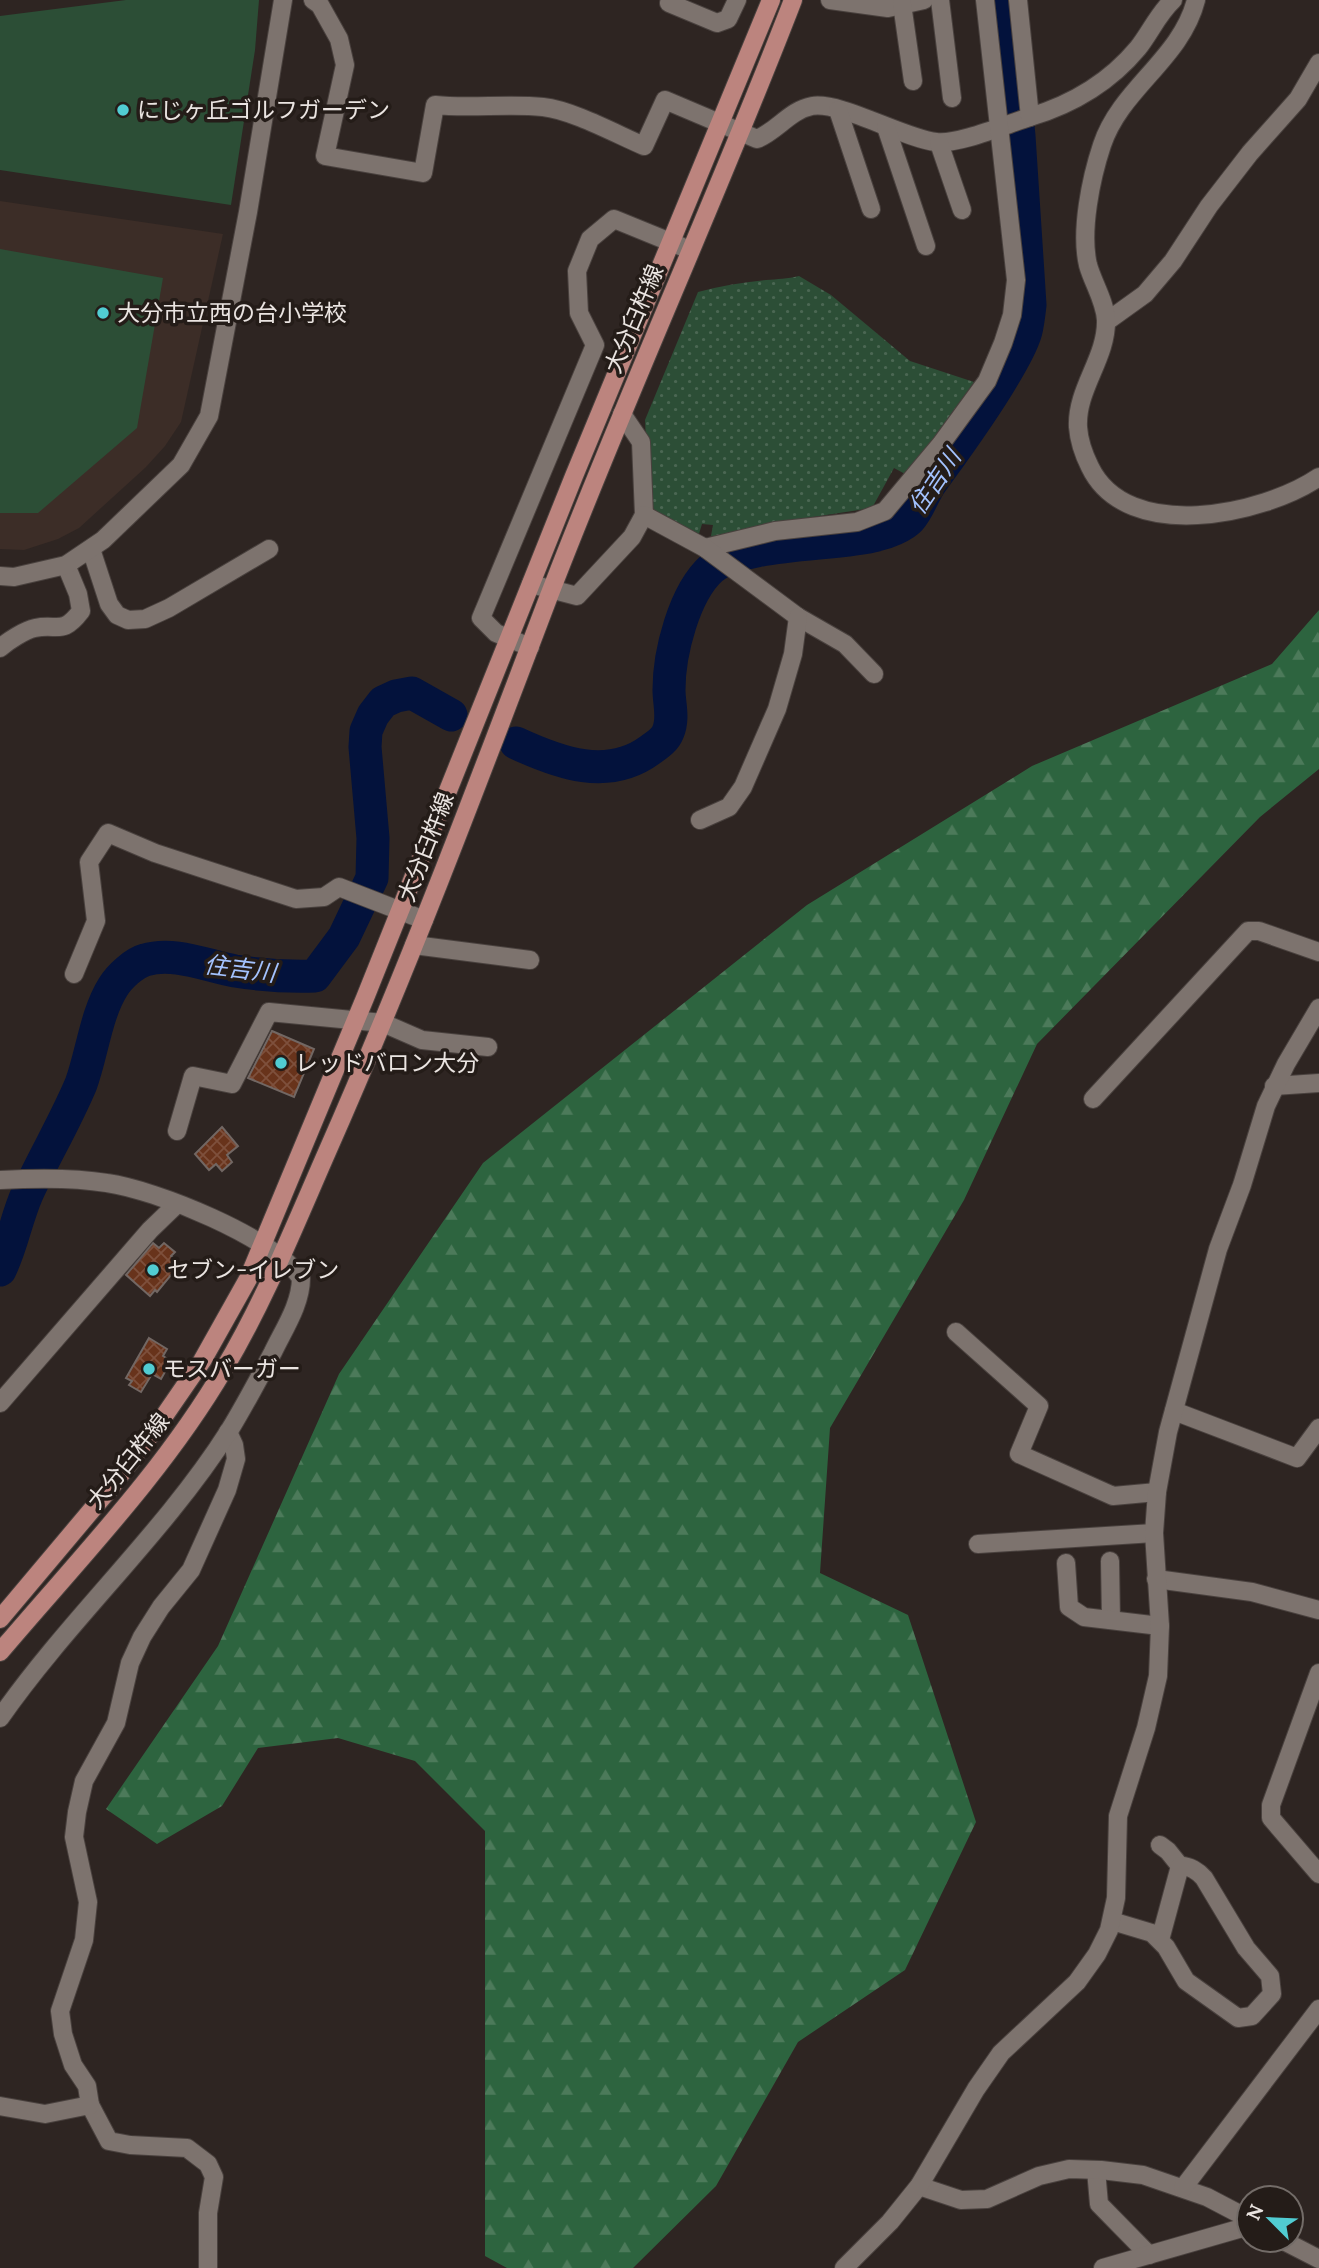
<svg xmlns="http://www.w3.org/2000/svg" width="1319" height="2268" font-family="Lora,'Noto Sans JP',serif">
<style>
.built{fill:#3c2d27}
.forest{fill:url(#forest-firs)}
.park{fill:url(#park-dots)}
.pitch{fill:#2c4e36}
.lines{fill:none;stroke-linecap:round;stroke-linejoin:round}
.river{stroke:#03123c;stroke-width:33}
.building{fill:url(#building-cross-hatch);stroke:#726763;stroke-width:2}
.street-casing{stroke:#49413e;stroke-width:20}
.secondary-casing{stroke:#49413e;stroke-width:20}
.primary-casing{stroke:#49413e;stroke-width:20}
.street{stroke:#7d736e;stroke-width:18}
.secondary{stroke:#7d736e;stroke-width:18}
.primary{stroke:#bc847e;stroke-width:18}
.poi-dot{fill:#51ccd2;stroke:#241c18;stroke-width:2.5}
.labels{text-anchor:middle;stroke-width:7;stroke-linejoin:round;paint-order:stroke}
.poi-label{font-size:23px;fill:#eae4e1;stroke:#241c18;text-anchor:start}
.street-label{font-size:23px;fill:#eae4e1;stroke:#241c18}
.water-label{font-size:24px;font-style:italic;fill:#a3c2fe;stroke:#241c18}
</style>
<defs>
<pattern id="forest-firs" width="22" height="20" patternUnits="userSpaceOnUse" patternTransform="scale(1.75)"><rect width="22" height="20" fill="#2d643f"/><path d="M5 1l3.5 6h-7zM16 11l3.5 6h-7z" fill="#4c7a5a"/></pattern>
<pattern id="park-dots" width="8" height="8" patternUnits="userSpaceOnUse" patternTransform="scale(1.75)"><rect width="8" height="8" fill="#2c4e36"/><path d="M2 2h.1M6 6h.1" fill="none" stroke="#4b6753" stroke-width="1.8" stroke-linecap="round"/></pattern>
<pattern id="building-cross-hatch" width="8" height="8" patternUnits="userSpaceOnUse" patternTransform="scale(1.75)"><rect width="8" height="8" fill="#68331b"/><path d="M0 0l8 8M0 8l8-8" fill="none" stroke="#7e503c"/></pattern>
</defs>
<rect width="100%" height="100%" fill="#2e2522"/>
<polygon class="built" points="0,201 223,234 181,422 165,446 146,467 79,528 58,539 24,550 0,549"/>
<polygon class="forest" points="1319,610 1319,769 1260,817 1037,1044 964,1200 830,1428 820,1573 908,1615 976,1822 905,1970 798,2042 716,2186 633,2268 507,2268 485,2256 485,1831 415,1761 338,1738 258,1748 222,1806 157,1844 106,1809 218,1646 339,1374 483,1163 807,905 1032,766 1272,664"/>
<path class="park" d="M799 276 831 295 910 361 974 382 907 475 894 468 872 508 761 525 716 536H711L713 525 702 524 698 537 653 512 648 480 645 420 698 292C720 286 743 282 766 280 778 279 787 279 799 276Z"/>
<g class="pitch">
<polygon points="126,0 259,0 255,50 231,205 0,170 0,16"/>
<polygon points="0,249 163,278 137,428 38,513 0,513"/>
</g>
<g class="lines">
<g class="river">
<path d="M516 743C559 763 608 781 650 750 657 745 665 740 668 732 674 718 669 704 669 690 669 653 684 593 712 568 743 542 837 546 877 535 886 533 904 526 910 519 919 509 923 494 931 483 957 447 983 412 1005 374 1013 360 1022 346 1026 331 1028 323 1029 313 1030 305L1019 136 1005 0"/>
<path d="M0 1270C12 1246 16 1219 27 1194 44 1157 65 1122 81 1084 92 1054 96 1014 113 987 119 977 134 963 145 960 174 951 207 966 235 971 261 975 288 977 315 976L344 937 372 878 373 838 365 747 366 731 373 715 383 702 396 696 412 693 451 715"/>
</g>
</g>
<g class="building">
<polygon points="272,1031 314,1049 294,1097 248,1078"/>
<polygon points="222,1127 238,1146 227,1155 232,1162 222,1171 216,1164 209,1170 195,1154"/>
<polygon points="153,1243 159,1248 164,1243 175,1252 171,1256 180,1264 157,1292 155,1290 150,1296 126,1275"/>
<polygon points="149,1338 167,1349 163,1356 171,1361 161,1379 152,1374 141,1392 129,1385 132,1381 126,1378"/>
</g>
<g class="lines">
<g class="street-casing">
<g id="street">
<path d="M313 0 320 5 339 39 345 65 325 156 423 173 435 105C471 109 507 103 543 107 572 110 616 134 644 146L665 100 757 139C777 131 790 110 812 106 840 101 903 138 936 142 958 145 1007 124 1030 117"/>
<polyline points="830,0 888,8 924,0"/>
<polyline points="940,0 952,98"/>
<path d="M1018 0 1030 117C1073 104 1109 83 1138 48 1150 33 1158 14 1173 0"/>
<polyline points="669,3 717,23 728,19 737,0"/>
<polyline points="902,4 913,81"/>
<polyline points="838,110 871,209"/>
<polyline points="886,127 926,246"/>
<polyline points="939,143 962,210"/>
<polyline points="1106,322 1145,294 1173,261 1209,206 1250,153 1298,99 1319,63"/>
<polyline points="622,414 641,442 644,515"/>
<polyline points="705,548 775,531 857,522 885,511 941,444 987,381 1003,343 1012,315 1016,280 985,0"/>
<polyline points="91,549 109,604 117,615 128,620 145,619 169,608 269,549"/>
<polyline points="531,584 577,596 632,537 644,515 705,548 798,617 845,644 874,674"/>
<polyline points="530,647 496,633 481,618 595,345 579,313 577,271 590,239 614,219 690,250"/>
<path d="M0 648C8 641 25 630 35 628 58 623 62 636 81 611L78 594 66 565"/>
<polyline points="700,820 729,807 743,787 777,709 793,654 798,617"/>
<polyline points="414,945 530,960"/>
<polyline points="74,974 96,921 89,862 108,833 155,853 296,899 324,897 339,887 424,920"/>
<polyline points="1274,1086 1319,1083"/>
<polyline points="1093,1099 1248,931 1259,931 1319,952"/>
<polyline points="177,1131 193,1076 232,1084 269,1012 383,1023 422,1040 488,1047"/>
<polyline points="956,1332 1039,1406 1019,1454 1113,1496 1157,1492"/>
<polyline points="0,1403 150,1230 177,1204"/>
<polyline points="1174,1411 1297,1458 1319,1428"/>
<polyline points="978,1544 1154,1533"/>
<polyline points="1110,1561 1111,1620"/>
<polyline points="1066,1563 1069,1607 1084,1617 1160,1626"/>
<polyline points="1156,1579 1252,1592 1319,1610"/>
<polyline points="1319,1673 1271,1805 1271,1818 1319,1874"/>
<polyline points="1160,1845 1168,1851 1180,1866"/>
<path d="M1112 1921 1152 1933 1166 1947 1186 1981 1238 2018 1252 2016 1272 1994 1270 1976 1246 1948 1204 1878C1199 1872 1189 1865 1180 1866L1160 1940"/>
<polyline points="90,2105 109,2141 130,2145 187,2148 208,2164 214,2177 208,2213 208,2268"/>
<polyline points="0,2106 45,2114 90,2105 87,2086 73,2065 63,2034 60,2011 84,1940 88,1902 74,1837 77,1812 84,1781 116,1723 130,1663 142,1637 161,1607 191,1570 227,1490 236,1459 234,1445 228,1432"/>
<polyline points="1096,2170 1099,2204 1149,2255"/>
<polyline points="919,2186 961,2200 987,2199 1039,2176 1069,2169 1101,2170 1143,2175 1207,2197 1249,2219"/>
<polyline points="1183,2188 1319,2009"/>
<polyline points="1282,2240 1319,2259"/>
<polyline points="844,2268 890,2222 919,2186 976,2089 1001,2053 1077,1982 1097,1954 1109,1930 1116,1898 1118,1816 1146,1728 1158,1676 1160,1626 1154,1533 1157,1492 1168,1432 1218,1249 1242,1185 1266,1106 1286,1064 1319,1008"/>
<polyline points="1103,2268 1249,2226"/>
</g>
</g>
<g class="secondary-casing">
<g id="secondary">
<path d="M1196 0C1181 59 1121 88 1102 145 1091 178 1080 231 1088 265 1093 283 1105 301 1106 320 1107 358 1076 389 1078 427 1079 441 1084 455 1090 467 1127 544 1263 515 1319 477"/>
<polyline points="0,576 14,577 66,565 103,540 181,465 209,416 248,212 283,0"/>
<path d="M0 1180C35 1178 71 1177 107 1183 156 1190 273 1237 301 1278 301 1304 284 1329 273 1352 259 1378 245 1405 229 1431 165 1532 70 1618 0 1718"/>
</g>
</g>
<g class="primary-casing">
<g id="primary">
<polyline points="0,1619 111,1487 160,1422 202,1361 248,1279 365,998 574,476 771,0"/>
<path d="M0 1652C77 1561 163 1473 224 1369 265 1300 295 1225 327 1152 406 973 475 791 544 609 622 404 714 205 793 0"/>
</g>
</g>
<use href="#street" class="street"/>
<use href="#secondary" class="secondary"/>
<use href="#primary" class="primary"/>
</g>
<g class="poi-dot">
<circle cx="123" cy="110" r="7"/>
<circle cx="103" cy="313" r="7"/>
<circle cx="281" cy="1063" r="7"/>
<circle cx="153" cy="1270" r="7"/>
<circle cx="149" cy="1369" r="7"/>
</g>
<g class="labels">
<g class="poi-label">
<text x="137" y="118">にじヶ丘ゴルフガーデン</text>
<text x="117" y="321">大分市立西の台小学校</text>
<text x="295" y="1071">レッドバロン大分</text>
<text x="167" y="1278">セブン-イレブン</text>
<text x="163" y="1377">モスバーガー</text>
</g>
<g class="street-label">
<text transform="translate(634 319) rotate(-67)" y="8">大分臼杵線</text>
<text transform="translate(426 847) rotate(-69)" y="8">大分臼杵線</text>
<text transform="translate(128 1461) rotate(-51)" y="8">大分臼杵線</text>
</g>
<g class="water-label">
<text transform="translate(935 482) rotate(-56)" y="8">住吉川</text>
<text transform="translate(240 969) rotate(7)" y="8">住吉川</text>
</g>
</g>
<g transform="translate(1270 2219) rotate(294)"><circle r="33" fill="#241c18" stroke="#736c68" stroke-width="2"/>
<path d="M0-5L12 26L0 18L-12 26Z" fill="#51ccd2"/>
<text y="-10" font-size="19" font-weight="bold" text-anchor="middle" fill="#eae4e1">N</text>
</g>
</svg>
